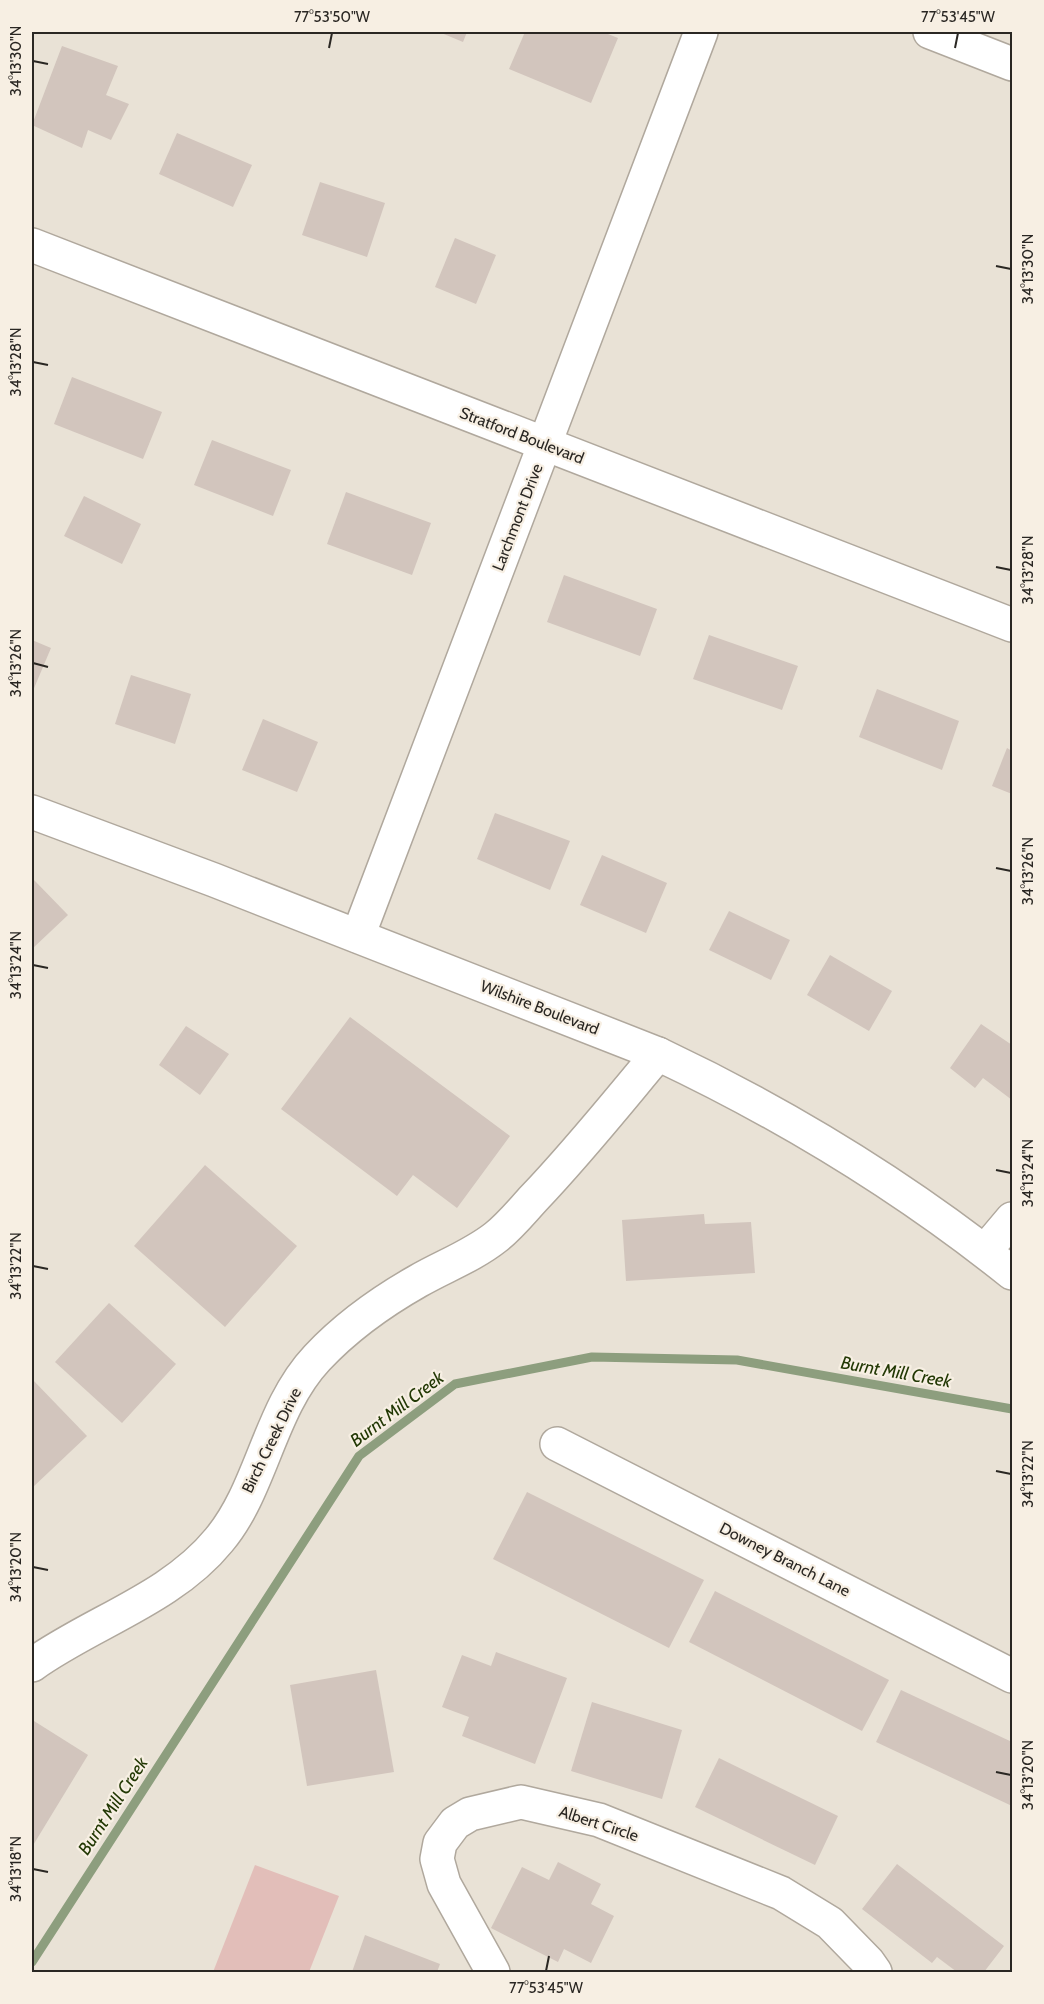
<svg xmlns="http://www.w3.org/2000/svg" width="1044" height="2004" font-family="Cabin,sans-serif">
<style>
.green{fill:#e2beb9}
.lines{fill:none;stroke-linecap:round;stroke-linejoin:round}
.stream{stroke:#8d9e7e;stroke-width:9}
.building{fill:#d2c5bd}
.minor-casing{stroke:#b0a89d;stroke-width:36}
.minor{stroke:#fff;stroke-width:33}
.ticks{fill:none;stroke:#2a2723;stroke-width:2}
.labels{text-anchor:middle;stroke-width:4.5;stroke-linejoin:round;paint-order:stroke}
.street-label{font-size:16px;fill:#2a2723;stroke:#f7efe3}
.water-label{font-size:18px;font-style:italic;fill:#223804;stroke:#f7efe3}
.neatline{fill:none;stroke:#2a2723;stroke-width:2}
.ticks-label{font-size:15px;text-anchor:middle;fill:#2a2723}
</style>
<rect width="100%" height="100%" fill="#e9e2d6"/>
<polygon class="green" points="255,1865 339,1896 309,1972 213,1972"/>
<g class="lines">
<polyline class="stream" points="32,1962 359,1456 455,1384 592,1357 737,1360 1012,1409"/>
</g>
<g class="building">
<polygon points="439,32 467,32 463,42"/>
<polygon points="525,32 603,32 618,38 591,103 509,69"/>
<polygon points="62,46 118,66 106,95 129,104 111,140 88,130 82,148 32,125"/>
<polygon points="177,133 252,165 233,207 159,174"/>
<polygon points="320,182 385,203 367,257 302,235"/>
<polygon points="455,238 496,255 476,304 435,287"/>
<polygon points="72,377 162,412 143,459 54,424"/>
<polygon points="212,440 291,470 273,516 194,485"/>
<polygon points="346,492 431,523 412,575 327,544"/>
<polygon points="84,496 141,524 122,564 64,536"/>
<polygon points="564,575 657,609 640,656 547,622"/>
<polygon points="709,635 798,666 782,710 693,679"/>
<polygon points="32,640 51,648 32,693"/>
<polygon points="131,675 191,694 175,744 115,724"/>
<polygon points="877,689 959,721 942,770 859,737"/>
<polygon points="263,719 318,742 297,792 242,770"/>
<polygon points="1007,748 1012,751 1012,794 992,786"/>
<polygon points="495,813 570,841 550,890 477,859"/>
<polygon points="602,855 667,883 646,933 580,905"/>
<polygon points="34,880 68,915 32,949 32,883"/>
<polygon points="729,911 790,940 771,980 709,950"/>
<polygon points="830,955 892,991 869,1031 807,995"/>
<polygon points="350,1017 510,1136 457,1208 413,1175 397,1196 281,1109"/>
<polygon points="981,1024 1012,1045 1012,1100 983,1078 975,1088 950,1068"/>
<polygon points="186,1026 229,1054 200,1095 159,1065"/>
<polygon points="205,1165 297,1246 225,1327 134,1246"/>
<polygon points="704,1214 705,1224 751,1222 755,1273 626,1281 622,1220"/>
<polygon points="109,1303 176,1364 122,1423 55,1362"/>
<polygon points="32,1379 87,1436 32,1488"/>
<polygon points="527,1492 704,1580 669,1648 493,1559"/>
<polygon points="715,1591 889,1680 862,1731 689,1642"/>
<polygon points="496,1652 567,1678 535,1764 462,1736 469,1717 442,1707 462,1655 491,1666"/>
<polygon points="376,1670 394,1772 307,1786 290,1685"/>
<polygon points="901,1690 1012,1742 1012,1806 876,1742"/>
<polygon points="592,1702 682,1730 662,1799 571,1771"/>
<polygon points="34,1721 88,1755 32,1847 32,1726"/>
<polygon points="719,1758 838,1816 815,1865 695,1807"/>
<polygon points="558,1862 601,1884 591,1904 614,1916 591,1963 564,1949 558,1962 491,1928 522,1867 549,1880"/>
<polygon points="897,1864 1004,1946 984,1972 957,1972 937,1957 932,1963 862,1909"/>
<polygon points="365,1935 440,1964 437,1972 352,1972"/>
</g>
<g class="lines">
<g class="minor-casing">
<g id="minor">
<polyline points="930,32 1012,64"/>
<polyline points="32,245 1012,625"/>
<path d="M32 812 214 880 658 1054C785 1114 903 1186 1012 1273"/>
<polyline points="358,936 701,32"/>
<polyline points="985,1251 1012,1219"/>
<polyline points="557,1444 1012,1676"/>
<path d="M32 1665C92 1622 171 1599 219 1540 262 1489 269 1409 317 1358 346 1327 381 1302 418 1281 444 1266 472 1256 496 1237 510 1226 522 1211 534 1198 578 1152 617 1103 658 1054"/>
<polyline points="493,1972 444,1884 437,1859 440,1843 455,1823 470,1814 521,1802 599,1820 781,1893 830,1923 868,1962 875,1972"/>
</g>
</g>
<use href="#minor" class="minor"/>
</g>
<path class="ticks" d="M329 48 332 33M955 48 958 33M33 61 48 64M996 266 1011 269M33 362 48 365M996 567 1011 570M33 663 48 667M996 868 1011 871M33 965 48 968M996 1170 1011 1173M33 1266 48 1269M996 1471 1011 1474M33 1567 48 1570M996 1772 1011 1775M33 1869 48 1872M546 1971 549 1956"/>
<g class="labels">
<g class="street-label">
<text transform="translate(522 435) rotate(21)" y="6">Stratford Boulevard</text>
<text transform="translate(517 517) rotate(-69)" y="6">Larchmont Drive</text>
<text transform="translate(540 1007) rotate(21)" y="6">Wilshire Boulevard</text>
<text transform="translate(271 1440) rotate(-64)" y="6">Birch Creek Drive</text>
<text transform="translate(785 1559) rotate(27)" y="6">Downey Branch Lane</text>
<text transform="translate(599 1823) rotate(18)" y="6">Albert Circle</text>
</g>
<g class="water-label">
<text transform="translate(896 1372) rotate(10)" y="6">Burnt Mill Creek</text>
<text transform="translate(397 1409) rotate(-37)" y="6">Burnt Mill Creek</text>
<text transform="translate(113 1806) rotate(-57)" y="6">Burnt Mill Creek</text>
</g>
</g>
<rect width="1044" height="2004" fill="none" stroke="#f7efe3" stroke-width="66"/>
<rect x="33" y="33" width="978" height="1938" class="neatline"/>
<g class="ticks-label">
<text x="332" y="22">77°53'50"W</text>
<text x="958" y="22">77°53'45"W</text>
<text transform="translate(16 61) rotate(-90)" y="5">34°13'30"N</text>
<text transform="translate(1028 269) rotate(-90)" y="5">34°13'30"N</text>
<text transform="translate(16 362) rotate(-90)" y="5">34°13'28"N</text>
<text transform="translate(1028 570) rotate(-90)" y="5">34°13'28"N</text>
<text transform="translate(16 663) rotate(-90)" y="5">34°13'26"N</text>
<text transform="translate(1028 871) rotate(-90)" y="5">34°13'26"N</text>
<text transform="translate(16 965) rotate(-90)" y="5">34°13'24"N</text>
<text transform="translate(1028 1173) rotate(-90)" y="5">34°13'24"N</text>
<text transform="translate(16 1266) rotate(-90)" y="5">34°13'22"N</text>
<text transform="translate(1028 1474) rotate(-90)" y="5">34°13'22"N</text>
<text transform="translate(16 1567) rotate(-90)" y="5">34°13'20"N</text>
<text transform="translate(1028 1775) rotate(-90)" y="5">34°13'20"N</text>
<text transform="translate(16 1869) rotate(-90)" y="5">34°13'18"N</text>
<text x="546" y="1993">77°53'45"W</text>
</g>
</svg>
